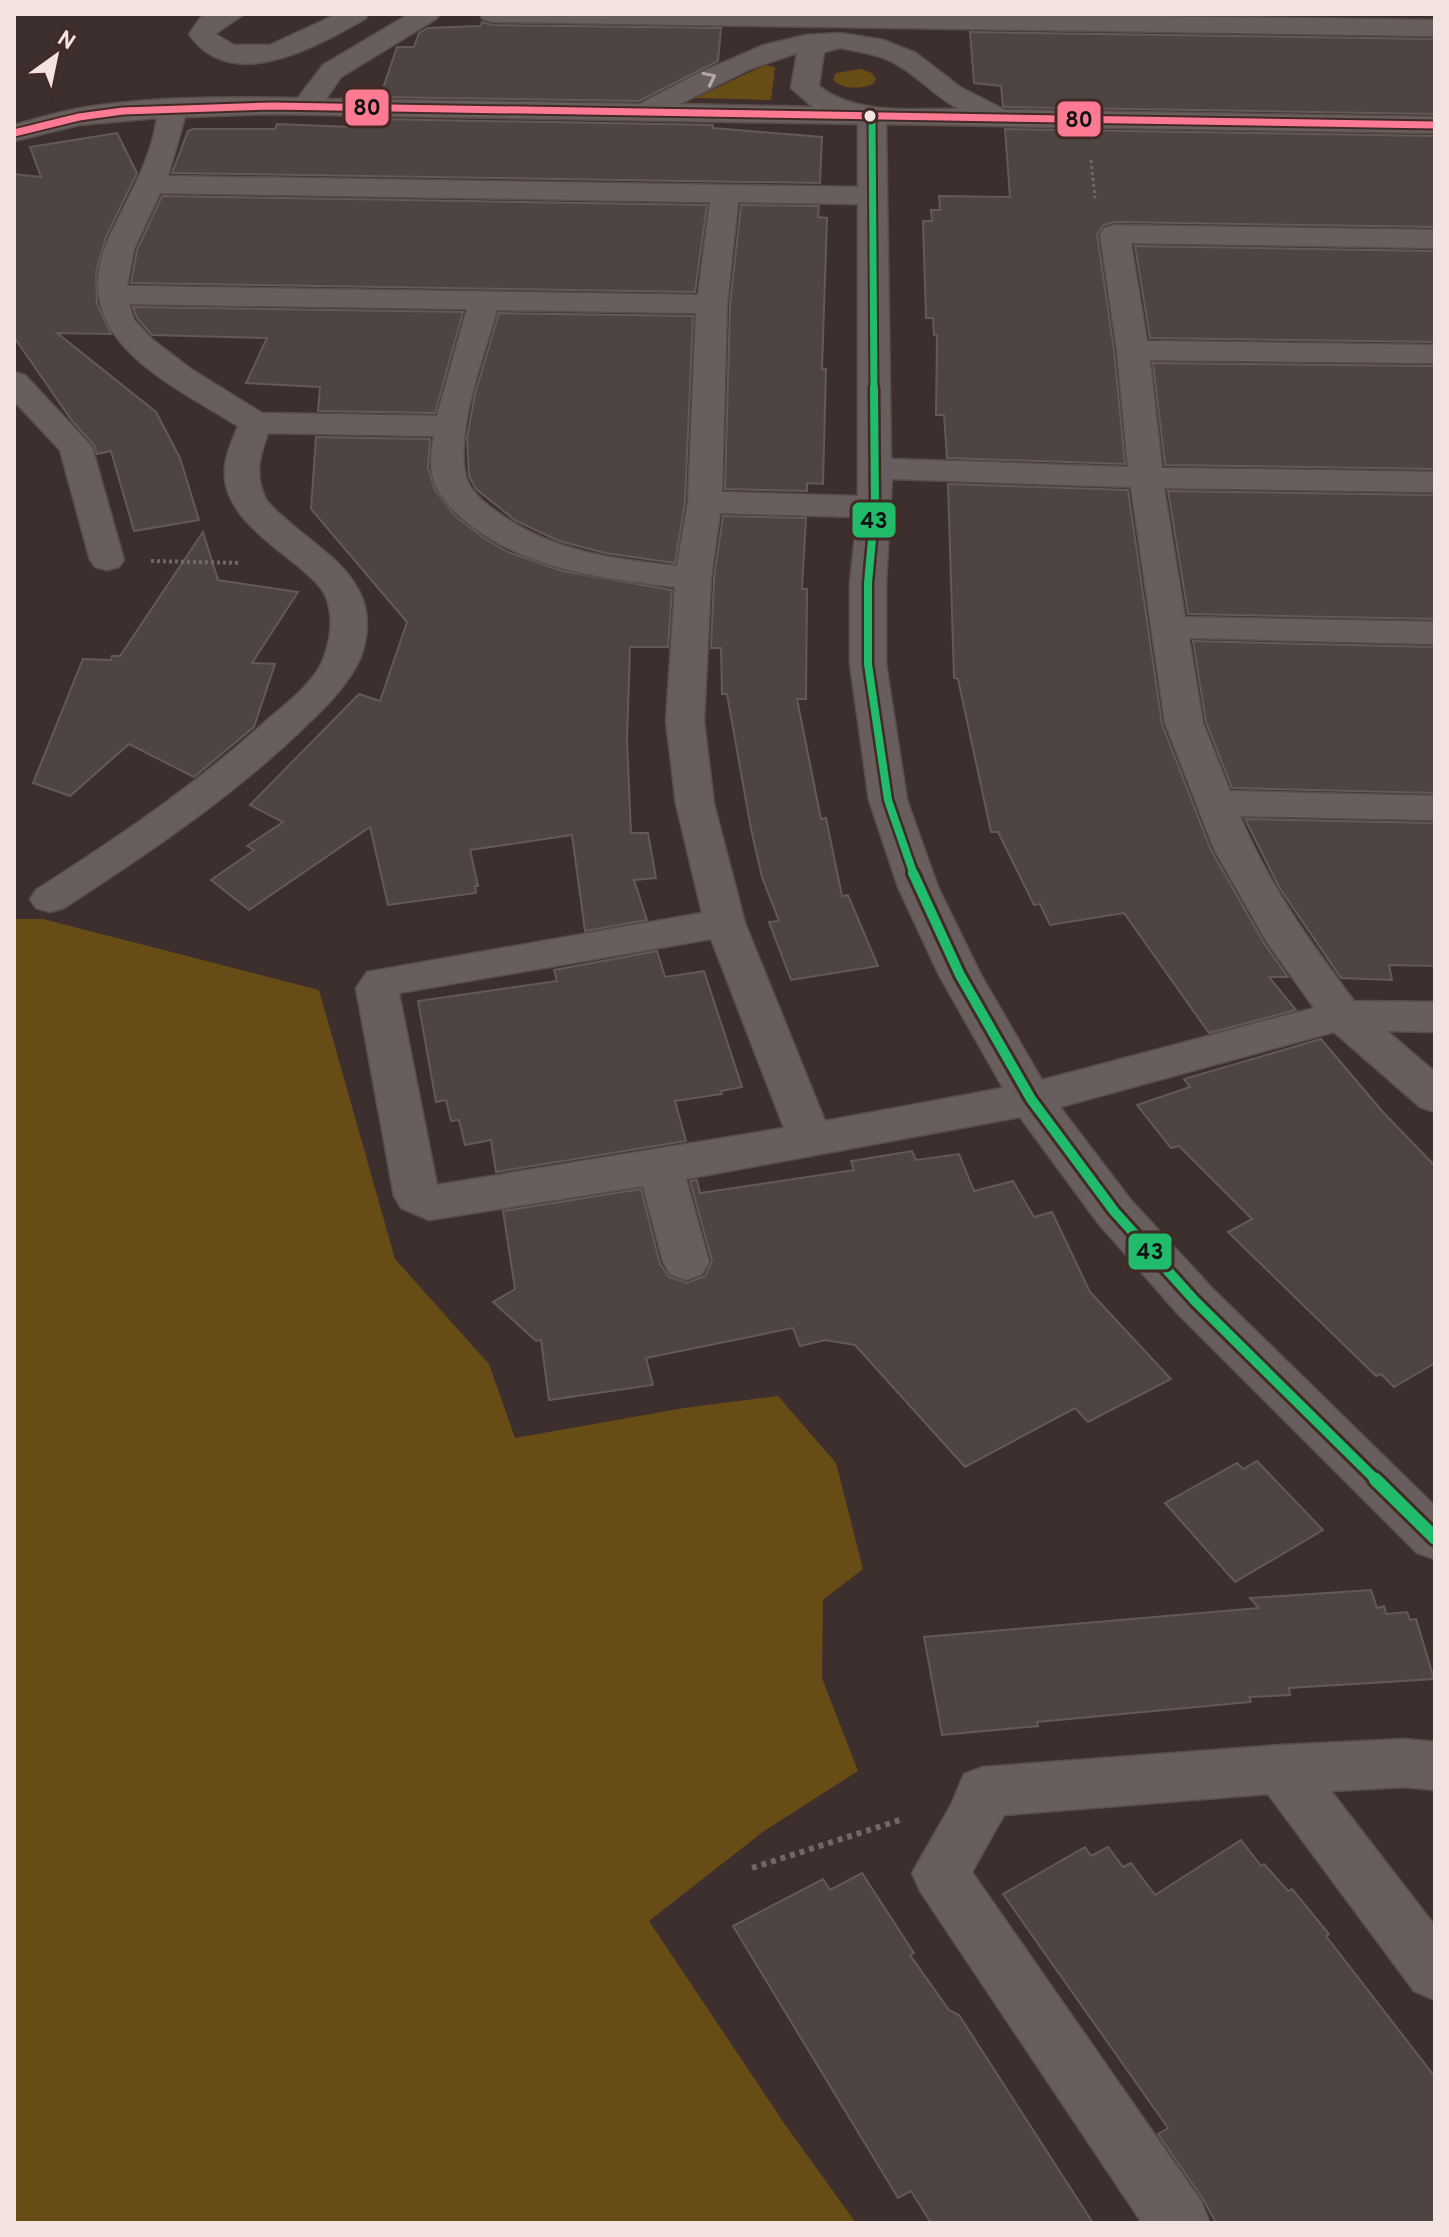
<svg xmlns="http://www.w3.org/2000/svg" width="1449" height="2237" font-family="Overpass,sans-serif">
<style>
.green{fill:#684c15}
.building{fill:#4f4444;stroke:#645858;stroke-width:2}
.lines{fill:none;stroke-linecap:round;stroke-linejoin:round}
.minor-casing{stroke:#594d4b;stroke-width:3}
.path-far2{stroke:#716766;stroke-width:3;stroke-dasharray:3 3;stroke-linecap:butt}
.path-far1{stroke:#716766;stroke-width:4;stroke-dasharray:3 3;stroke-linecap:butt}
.path{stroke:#716766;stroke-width:6;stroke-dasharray:5 5;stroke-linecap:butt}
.minor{fill:#675e5d;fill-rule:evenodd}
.bus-1-far3-casing{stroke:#422a27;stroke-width:11}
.bus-1-far2-casing{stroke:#422a27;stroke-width:13}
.bus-1-far1-casing{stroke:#422a27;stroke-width:16}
.bus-1-casing{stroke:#422a27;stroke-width:19}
.bus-2-casing{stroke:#422a27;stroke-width:11}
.bus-1-far3{stroke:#20bc6c;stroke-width:7}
.bus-1-far2{stroke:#20bc6c;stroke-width:8}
.bus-1-far1{stroke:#20bc6c;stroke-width:10}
.bus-1{stroke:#20bc6c;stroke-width:13}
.bus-2{stroke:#fe7a93;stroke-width:7}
.oneway{stroke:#b5a8a6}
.bus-dot{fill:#f4e4e1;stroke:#422a27;stroke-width:3}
.line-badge{stroke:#422a27;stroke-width:3}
.pale-badge-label{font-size:22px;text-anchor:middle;font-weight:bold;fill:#111}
</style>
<rect width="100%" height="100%" fill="#3c2f2d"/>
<g class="green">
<polygon points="765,65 775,67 771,100 695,98"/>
<path d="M860 69 872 73 876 79 873 84C861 89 844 90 833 80L836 73Z"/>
<polygon points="14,919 43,919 319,990 395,1259 489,1364 515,1438 684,1408 778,1396 836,1463 863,1569 823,1600 822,1678 858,1771 764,1831 649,1921 784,2123 856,2223 14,2223"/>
</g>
<g class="building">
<polygon points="482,22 492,25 721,28 718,61 639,101 380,97 397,47 414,47 419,33 428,28 480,26"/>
<polygon points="970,32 1435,39 1435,114 1006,107 1003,106 1001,86 974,83"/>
<polygon points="375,119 713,125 713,128 822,137 820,183 172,173 188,131 193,129 275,129 277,124 352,127 373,125"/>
<polygon points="1005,129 1435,136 1435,227 1115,222 1104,225 1097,234 1114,350 1125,464 947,458 944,415 936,415 937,335 934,335 933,318 926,318 923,221 932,221 931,210 940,210 939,196 1010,197"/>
<polygon points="117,133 137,173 106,237 96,272 97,304 111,334 57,333 156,412 180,458 199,520 134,531 111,451 97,454 94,445 72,421 14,337 14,174 41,177 30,147"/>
<polygon points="162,196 707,205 695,292 131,283 137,250"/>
<polygon points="741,205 819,206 818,217 827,218 822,369 826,369 823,484 807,483 807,491 725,489 730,304"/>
<polygon points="1135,246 1435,251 1435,342 1150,338"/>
<polygon points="133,307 463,312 435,413 318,411 320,387 246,383 267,338 152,335 137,318"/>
<polygon points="499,313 693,316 685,502 675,563 605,553 559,541 516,521 476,489 469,476 467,438 475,394"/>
<polygon points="1153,363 1435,366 1435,469 1165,465"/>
<polygon points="316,437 430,439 428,468 435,490 455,516 484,538 508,552 562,571 672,590 668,647 630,647 627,740 631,833 648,833 656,878 634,880 647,920 585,931 572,835 470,850 478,886 475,886 476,893 388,905 370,827 249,910 211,880 254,850 247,846 283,822 250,805 359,694 380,701 407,622 311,509"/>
<polygon points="948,484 1128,490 1162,724 1211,850 1264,943 1288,977 1269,977 1296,1010 1209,1033 1124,913 1050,925 1040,904 1034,905 998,832 991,832 958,679 954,678"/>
<polygon points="1168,491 1435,495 1435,619 1188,614"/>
<polygon points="723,516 806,518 802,589 807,589 806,699 797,699 821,819 826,818 842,896 848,895 878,966 791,980 769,922 779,921 762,877 751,829 727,694 722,694 721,648 711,648 714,578"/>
<polygon points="203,532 218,580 298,592 252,663 275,664 254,727 194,777 129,744 70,796 33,783 83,659 111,660 112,656 120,656"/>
<polygon points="1193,641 1435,647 1435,793 1232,788 1206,722"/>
<polygon points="1245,819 1435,823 1435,966 1389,965 1392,980 1341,978 1279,887"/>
<polygon points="657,951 665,977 704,971 742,1087 721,1091 722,1094 675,1101 686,1141 496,1172 491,1140 465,1145 459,1120 451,1121 446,1100 436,1102 418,1001 557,981 554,970"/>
<polygon points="1321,1039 1382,1111 1435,1166 1435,1363 1394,1387 1381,1374 1376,1376 1228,1232 1252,1219 1179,1146 1171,1148 1137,1105 1190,1087 1184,1079"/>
<polygon points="912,1151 916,1160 959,1154 974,1191 1013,1181 1034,1217 1052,1212 1090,1292 1171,1379 1088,1422 1075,1408 965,1467 855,1345 825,1340 800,1346 793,1328 646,1358 653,1385 549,1400 541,1340 536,1341 493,1302 515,1289 503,1211 641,1189 660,1264 669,1277 687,1283 705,1276 712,1261 690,1181 697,1180 700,1193 854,1170 851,1161"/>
<polygon points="1257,1461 1323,1530 1235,1582 1165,1503 1237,1463 1243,1469"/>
<polygon points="1371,1590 1377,1608 1384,1606 1386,1614 1407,1612 1410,1620 1416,1619 1434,1679 1289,1688 1290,1695 1249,1697 1251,1702 1037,1722 1038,1726 942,1735 924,1637 1259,1608 1250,1598"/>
<polygon points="1241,1840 1261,1866 1264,1864 1288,1891 1292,1889 1329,1934 1326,1936 1435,2077 1435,2223 1216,2223 1203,2199 1158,2134 1168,2128 1003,1894 1085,1847 1091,1856 1108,1847 1123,1867 1131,1863 1155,1895"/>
<polygon points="862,1873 914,1953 910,1955 949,2010 959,2015 1093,2223 931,2223 911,2191 898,2198 733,1926 823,1879 830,1890"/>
</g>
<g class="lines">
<g class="minor-casing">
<g id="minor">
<path d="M209 14H244L215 34 234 45H270L337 14H369L365 19C317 46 231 96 189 34L201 17Z"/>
<path d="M409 14H440L436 19 341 77 326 99 640 104 699 73 764 45 806 35 840 33 883 40 916 53 960 87 1005 110 1435 117V133L886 124 891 459 1128 467 1117 350 1100 234 1105 228 1115 225 1435 230V248L1131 243 1147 341 1435 345V363L1150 360 1162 468 1435 472V492L1164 488 1185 617 1435 622V644L1189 638 1203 723 1230 791 1435 796V820L1240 816C1268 884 1310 942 1354 1001L1435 1002V1032L1387 1031 1435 1072V1112L1420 1107 1334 1032 1060 1107 1130 1199 1212 1288 1435 1506V1559L1417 1553 1178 1314 1098 1223 1020 1117 686 1179 709 1262 702 1274 686 1280 670 1274 663 1262 643 1186 429 1220 401 1208 394 1196 356 988 367 972 702 913 676 804 666 721 675 587C600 578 521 569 462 518 450 508 437 493 433 478 430 465 431 449 434 436L268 433C259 458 254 477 267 501 295 534 348 558 363 600 370 621 367 646 357 665 341 694 316 716 293 738 223 803 144 856 64 908L50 912 36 908 30 899 36 890C117 838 196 785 267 720 285 705 306 689 319 668 330 648 335 619 326 597 321 585 308 575 298 566 268 542 220 510 225 467 226 453 233 439 238 426 167 382 64 337 109 238 127 198 151 162 157 118L79 125 14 141V125C36 119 58 112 81 108 152 96 226 97 298 98L323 65ZM840 48C861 52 883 55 901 67 922 80 937 98 959 109 913 108 857 116 819 86L824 52ZM797 53 791 88 813 107 680 104 750 69ZM272 114 858 124V187L168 176 185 117ZM160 193 710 202 698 295 127 286 134 249ZM738 202 858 204V496L722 492 727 304ZM129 304 467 309 437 416 262 413 191 369 153 340 134 320ZM497 310 696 313 688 502 677 566C611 559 548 551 493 509 482 501 470 491 466 477 455 430 484 356 497 310ZM892 479 1131 487 1165 723 1214 849 1267 942 1314 1008 1042 1080 981 975 938 887 907 800 886 664V583ZM720 513 857 517 850 583V664L869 800 898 887 939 975 1003 1088 825 1121 745 923 714 804 704 721 711 578ZM711 939 784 1128 437 1185 399 993Z"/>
<polygon points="479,14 1017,14 1435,20 1435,36 492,22 483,19"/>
<polygon points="14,372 25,375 92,447 124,560 119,567 107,570 95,567 90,560 60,450 14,401"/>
<polygon points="1405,1739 1435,1742 1435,1790 1405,1787 1331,1791 1435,1926 1435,2000 1414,1991 1268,1794 1004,1815 972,1872 1201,2201 1210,2223 1142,2223 920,1891 912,1873 951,1805 964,1774 983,1767 1281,1745"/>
</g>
</g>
<polyline class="path-far2" points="1091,160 1095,198"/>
<polyline class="path-far1" points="151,561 241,563"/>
<polyline class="path" points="752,1868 903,1819"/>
<use href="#minor" class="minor"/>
<g class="bus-1-far3-casing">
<polyline id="bus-1-far3" points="872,116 874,390"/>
</g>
<g class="bus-1-far2-casing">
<polyline id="bus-1-far2" points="874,388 875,507 868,583 868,664 888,800 914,875"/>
</g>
<g class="bus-1-far1-casing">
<polyline id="bus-1-far1" points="913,873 960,975 1031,1099 1114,1211 1195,1301 1377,1481"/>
</g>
<g class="bus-1-casing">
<polyline id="bus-1" points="1375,1479 1435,1538"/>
</g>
<g class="bus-2-casing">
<polyline id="bus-2" points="14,133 79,117 123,111 272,106 1435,125"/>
</g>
<use href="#bus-1-far3" class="bus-1-far3"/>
<use href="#bus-1-far2" class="bus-1-far2"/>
<use href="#bus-1-far1" class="bus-1-far1"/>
<use href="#bus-1" class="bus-1"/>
<use href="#bus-2" class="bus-2"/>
</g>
<defs><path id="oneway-chevron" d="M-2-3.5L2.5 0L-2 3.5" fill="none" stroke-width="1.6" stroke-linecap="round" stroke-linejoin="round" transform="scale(2)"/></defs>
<use class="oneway" href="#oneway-chevron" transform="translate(710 78) rotate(-26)"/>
<circle class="bus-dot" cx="870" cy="116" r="7"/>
<g class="line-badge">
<rect x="344" y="88" width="46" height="39" rx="8" fill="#fe7a93"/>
<rect x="1056" y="100" width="46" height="38" rx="8" fill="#fe7a93"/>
<rect x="851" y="501" width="46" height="38" rx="8" fill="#20bc6c"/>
<rect x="1127" y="1232" width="46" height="39" rx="8" fill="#20bc6c"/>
</g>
<g class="pale-badge-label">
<text x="367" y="115">80</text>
<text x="1079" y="127">80</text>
<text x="874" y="528">43</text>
<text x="1150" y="1259">43</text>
</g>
<rect width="1449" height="2237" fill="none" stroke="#f4e4e1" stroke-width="32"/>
<g transform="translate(56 56) rotate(33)" stroke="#422a27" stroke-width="6" paint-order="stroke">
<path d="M0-6L14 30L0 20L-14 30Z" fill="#f4e4e1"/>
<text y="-12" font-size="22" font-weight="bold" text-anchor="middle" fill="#f4e4e1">N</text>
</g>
</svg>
